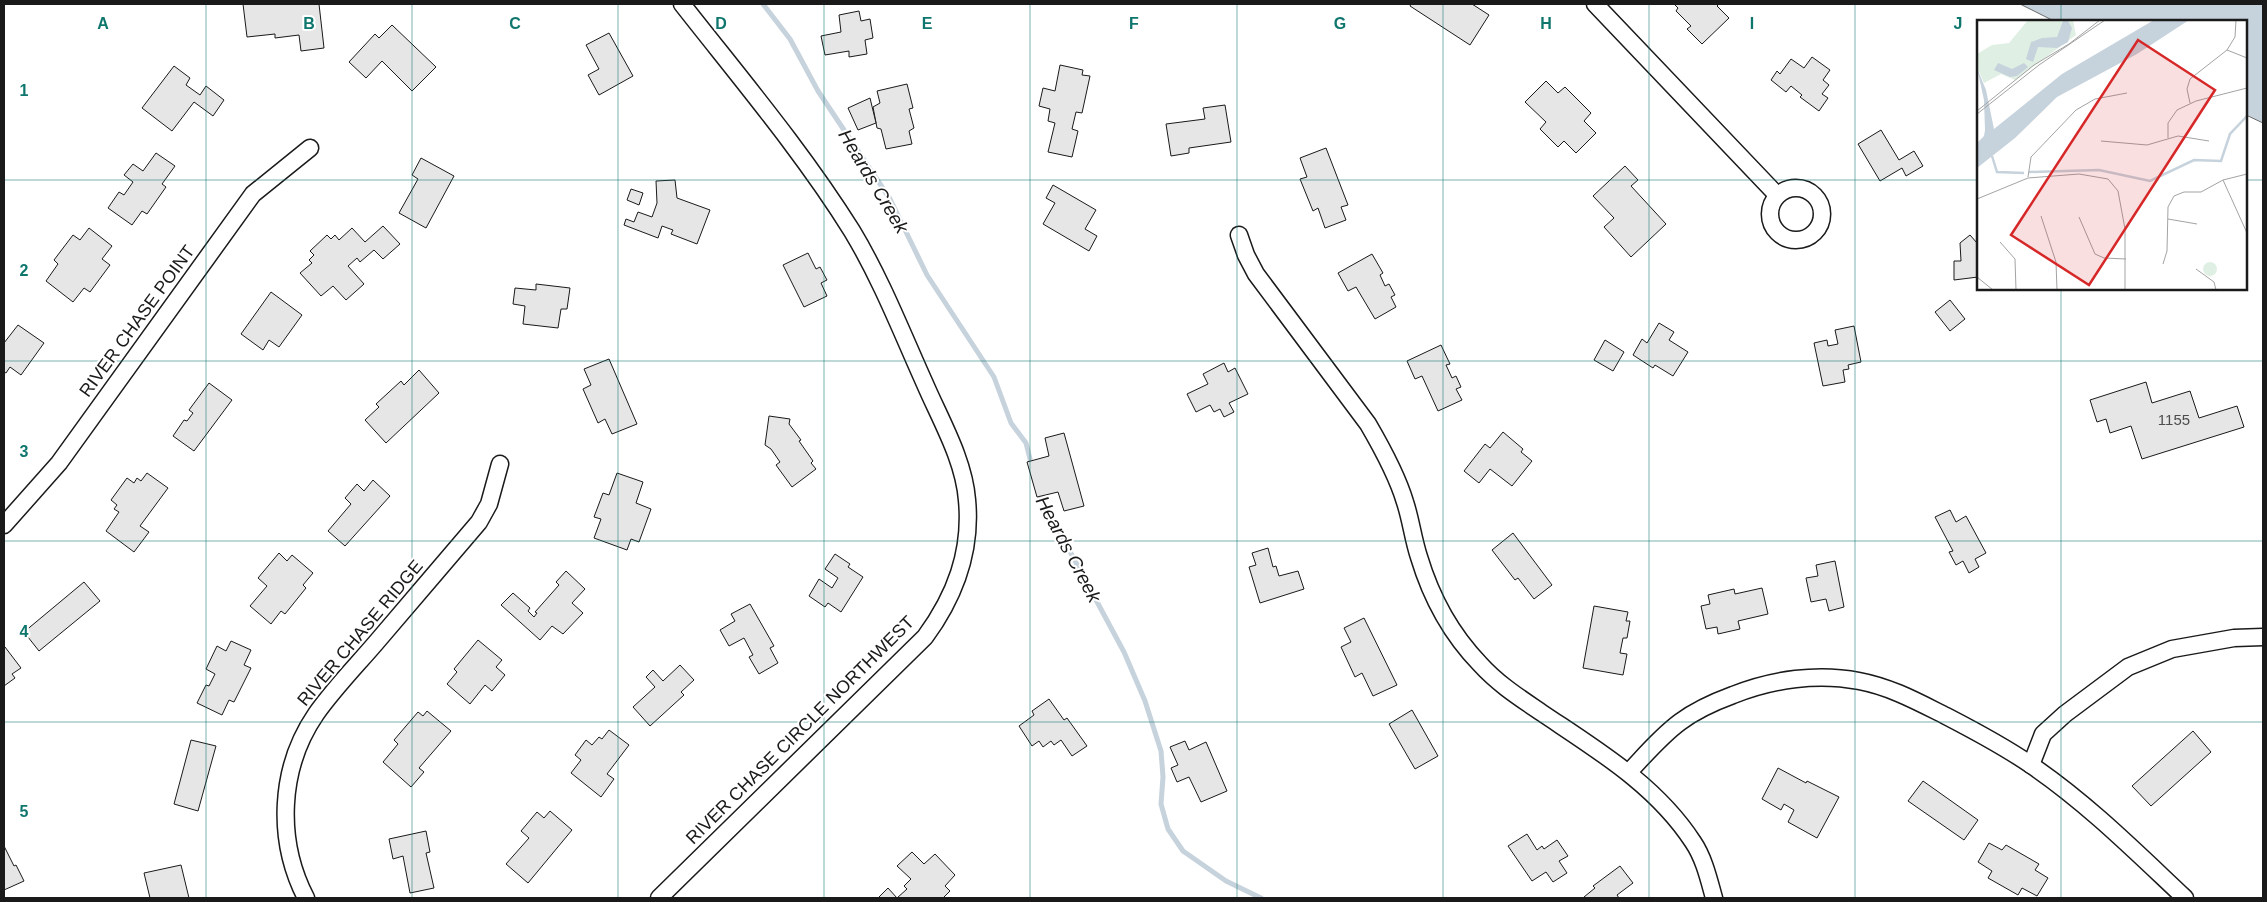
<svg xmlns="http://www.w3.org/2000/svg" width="2267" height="902" font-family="Arial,sans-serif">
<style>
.water{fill:#c6d2dc;stroke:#6a6a6a}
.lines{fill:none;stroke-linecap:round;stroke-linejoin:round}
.stream{stroke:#c6d2dc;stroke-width:5}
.building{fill:#e6e6e6;stroke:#1a1a1a}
.minor-casing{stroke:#1a1a1a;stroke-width:19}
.minor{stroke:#fff;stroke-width:16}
.grid{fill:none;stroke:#0f766e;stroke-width:1;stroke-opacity:0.55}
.labels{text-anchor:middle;stroke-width:4;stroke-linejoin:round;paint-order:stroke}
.number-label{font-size:15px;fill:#4d4d4d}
.street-label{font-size:18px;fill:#1a1a1a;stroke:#fff}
.water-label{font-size:19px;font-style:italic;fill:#1a1a1a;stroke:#fff}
.inset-river{fill:none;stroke:#c6d2dc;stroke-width:2.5}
.inset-road{fill:none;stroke:#a3a3a3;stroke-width:1}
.view{fill:#d62828;fill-opacity:0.15;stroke:#d62828;stroke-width:2.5}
.inset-edge{fill:none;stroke:#1a1a1a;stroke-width:2.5}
.grid-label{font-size:16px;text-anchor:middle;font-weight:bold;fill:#0f766e;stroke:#fff;stroke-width:4;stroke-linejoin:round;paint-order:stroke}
</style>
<rect width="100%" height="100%" fill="#fff"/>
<polygon class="water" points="2020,4 2263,4 2263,123 2246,115 2246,21 2054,21"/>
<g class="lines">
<g class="stream">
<polyline points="763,4 790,39 818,91 890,199 927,275 994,377 1011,423 1026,443 1032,467"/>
<polyline points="1038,492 1124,652 1145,701 1161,751 1163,777 1161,804 1168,829 1183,851 1226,881 1261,898"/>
</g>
</g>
<g class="building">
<polygon points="243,4 319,4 324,48 301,51 299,35 275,38 275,34 247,37"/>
<polygon points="1411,4 1472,4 1489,15 1470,45 1410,6"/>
<polygon points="1674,4 1719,4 1717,6 1729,18 1702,44 1687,29 1691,26 1676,11 1678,8"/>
<polygon points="859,11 861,21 870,19 873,38 865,40 867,54 849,57 849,51 825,55 821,36 841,32 839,15"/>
<polygon points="392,25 436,67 412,91 382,61 366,78 349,62 375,34 379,38"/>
<polygon points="609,33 633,76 599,95 588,75 599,69 586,45"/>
<polygon points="1812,57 1830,70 1823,80 1829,85 1822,94 1828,98 1819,111 1800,97 1802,95 1791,86 1786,92 1771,80 1777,71 1780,74 1791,59 1804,68"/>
<polygon points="1060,65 1083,70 1082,75 1090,76 1082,113 1076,112 1072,129 1078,131 1072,157 1048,152 1055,123 1048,121 1050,109 1039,106 1043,88 1055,91"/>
<polygon points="174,66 190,78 186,85 200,95 206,86 224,100 213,116 194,102 172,131 142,108"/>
<polygon points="1546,81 1558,93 1565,87 1591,113 1584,121 1596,133 1576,153 1564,141 1558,147 1540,129 1546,122 1525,102"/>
<polygon points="907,84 913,108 909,109 914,128 909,131 912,144 886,149 881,129 877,128 873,107 880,103 877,91"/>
<polygon points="870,98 876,123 858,130 848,108"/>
<polygon points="1225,105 1231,142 1189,148 1189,153 1171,156 1166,124 1205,119 1203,108"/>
<polygon points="1881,130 1899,160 1914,151 1923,166 1906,176 1902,168 1880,181 1858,144"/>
<polygon points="1326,148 1348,205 1341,207 1346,220 1325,228 1318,208 1313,211 1300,179 1307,177 1300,158"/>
<polygon points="156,153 175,166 162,184 166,187 147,214 142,211 132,225 108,208 119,192 124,195 133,182 124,175 133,164 143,171"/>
<polygon points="421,158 454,176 426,228 399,213 418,179 412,175"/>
<polygon points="1625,166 1638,180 1631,186 1666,224 1631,257 1604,227 1614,218 1593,196"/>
<polygon points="675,180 677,198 710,210 697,244 671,234 673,230 662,226 658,238 624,225 626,219 634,222 638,212 652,217 657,203 656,181"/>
<polygon points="1053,185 1096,210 1085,229 1097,236 1089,251 1043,224 1055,203 1046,198"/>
<polygon points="631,189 643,193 639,205 627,200"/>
<polygon points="383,226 400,244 383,259 374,250 360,262 357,258 348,266 364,284 346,300 333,286 321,296 300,273 312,263 309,260 314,255 310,251 327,235 331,239 335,235 339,240 352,228 365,242"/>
<polygon points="89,228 112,246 102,259 110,265 90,292 84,288 73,302 46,281 58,264 54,260 73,235 80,240"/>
<polygon points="1970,235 1977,243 1978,277 1954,280 1954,261 1961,261 1960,243"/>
<polygon points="808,253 816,269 820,267 827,280 821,283 827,296 804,307 783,265"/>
<polygon points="1372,254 1383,273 1380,275 1385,286 1389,284 1395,295 1391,297 1396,307 1375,319 1356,287 1348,291 1338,273"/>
<polygon points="536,284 570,288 567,309 561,309 558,328 523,324 525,306 513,304 515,288 536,290"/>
<polygon points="271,292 302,315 279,347 269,340 263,350 241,334"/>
<polygon points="1950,300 1965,319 1950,331 1935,312"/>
<polygon points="1659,323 1674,332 1669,340 1688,352 1673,376 1655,365 1653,368 1633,355 1642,339 1647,343"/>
<polygon points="18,325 44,343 21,375 10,367 6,373 4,372 4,343"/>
<polygon points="1854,326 1861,362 1848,365 1849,369 1843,370 1845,382 1823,386 1814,343 1827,340 1828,346 1838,344 1835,330"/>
<polygon points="1605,340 1624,352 1613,371 1594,360"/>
<polygon points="1441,345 1450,364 1446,365 1452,378 1456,376 1461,387 1456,389 1462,400 1438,411 1422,376 1415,379 1407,361"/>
<polygon points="609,359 637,424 612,434 605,419 598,423 583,389 591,385 584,369"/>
<polygon points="1224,363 1228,372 1235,368 1248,394 1229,403 1234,412 1224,417 1220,409 1214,412 1210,405 1196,412 1187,394 1208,384 1203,374"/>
<polygon points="419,370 439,393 386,443 365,420 379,407 376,404 401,381 404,385"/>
<polygon points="2146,382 2152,403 2190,391 2199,418 2237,406 2244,427 2142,459 2131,426 2110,433 2106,419 2097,422 2090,400"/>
<polygon points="209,383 232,400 194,451 173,436 184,420 187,421 193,413 189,410"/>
<polygon points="769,416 790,419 789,424 801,440 799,441 813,461 811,463 816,469 792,487 776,465 780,462 771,449 765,445"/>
<polygon points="1503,432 1523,449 1521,452 1532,461 1512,486 1490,469 1479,483 1464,471 1485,444 1490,448"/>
<polygon points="1064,433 1084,506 1064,511 1058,492 1037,497 1027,462 1049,456 1045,438"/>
<polygon points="147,473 168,488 140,526 149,532 134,552 106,531 119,512 114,509 117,505 111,500 127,478 134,483 137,478 141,481"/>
<polygon points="617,473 643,482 636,503 651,509 639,542 631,539 627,550 594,538 601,519 594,517 603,493 609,495"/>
<polygon points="373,480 390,496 345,546 328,531 351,504 345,498 357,484 364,491"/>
<polygon points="1950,510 1956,522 1966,516 1986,553 1975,559 1979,567 1969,573 1963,561 1956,565 1949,552 1953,551 1935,517"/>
<polygon points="1513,533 1552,585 1534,599 1518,578 1515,580 1492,550"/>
<polygon points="1268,548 1273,567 1276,566 1279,576 1298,571 1304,589 1260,603 1249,567 1256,565 1252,553"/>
<polygon points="279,553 287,561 292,555 313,573 303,585 306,588 285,614 281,611 271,624 250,606 267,586 258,578"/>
<polygon points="835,554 850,564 848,567 863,577 841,612 828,603 825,607 809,596 819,579 832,588 838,578 825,569"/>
<polygon points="1835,561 1844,607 1829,611 1826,599 1811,602 1806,578 1818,576 1816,565"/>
<polygon points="566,571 585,589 572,603 583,613 563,634 552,626 540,640 501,605 513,593 530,608 528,611 534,617 537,613 535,612 559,585 556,582"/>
<polygon points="84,582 100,601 39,651 24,632"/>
<polygon points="1762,588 1768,614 1738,621 1740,629 1718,634 1717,627 1706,629 1701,606 1710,604 1708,595 1734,589 1735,594"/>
<polygon points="750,604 774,646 770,648 778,663 759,674 749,657 753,655 744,638 729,646 720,630 735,621 731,614"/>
<polygon points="1594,606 1628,612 1626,621 1630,621 1627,638 1623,638 1620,653 1627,654 1623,675 1583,668"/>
<polygon points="1364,618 1397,685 1373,696 1362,673 1355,677 1341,647 1351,642 1344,628"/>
<polygon points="478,640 502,660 496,667 505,675 492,691 485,685 470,704 447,684 457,672 454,669"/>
<polygon points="231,641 251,650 244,665 251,668 234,702 229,700 222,715 197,703 206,685 209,686 215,674 206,669 217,646 226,651"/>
<polygon points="5,647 21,668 12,674 15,678 4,686 4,648"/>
<polygon points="680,665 694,680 681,692 684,695 650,726 633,707 655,687 646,677 653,670 663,681"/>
<polygon points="1049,699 1064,720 1067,718 1087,746 1072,756 1061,740 1054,745 1051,741 1043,747 1039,741 1032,746 1019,726 1034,715 1032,711"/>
<polygon points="1412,710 1438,756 1415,769 1389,724"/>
<polygon points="427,711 451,731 419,768 424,772 411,787 383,762 398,744 394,740 418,712 423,716"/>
<polygon points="609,730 629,745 607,774 614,779 601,797 571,773 581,760 575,755 586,740 592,745 599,737 602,739"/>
<polygon points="2193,731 2211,752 2151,806 2132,786"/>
<polygon points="191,740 216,746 198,811 174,804"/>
<polygon points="1185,741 1189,750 1206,742 1227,791 1201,802 1189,777 1177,782 1171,768 1178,765 1170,747"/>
<polygon points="1778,768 1806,783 1807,781 1839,797 1817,838 1788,822 1794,810 1784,804 1781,810 1762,799"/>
<polygon points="1923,781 1978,820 1964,840 1908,801"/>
<polygon points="550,811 572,830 528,883 506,864 529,838 521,831 537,812 544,818"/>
<polygon points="426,831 430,852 426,853 434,888 410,893 403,856 393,859 389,839"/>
<polygon points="1527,834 1537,850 1542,846 1544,849 1557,840 1568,856 1559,861 1567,873 1553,882 1546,872 1532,881 1508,846"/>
<polygon points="1989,843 2002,850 2006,845 2039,864 2035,870 2048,878 2037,896 2022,888 2018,895 1988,878 1992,871 1978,862"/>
<polygon points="4,846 14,866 16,865 24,881 4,890"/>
<polygon points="912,852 924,864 935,854 955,875 945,886 950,891 943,898 878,898 888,888 897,898 907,889 904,886 911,879 897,866"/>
<polygon points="181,865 189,898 150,898 144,873"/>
<polygon points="1620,866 1633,883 1617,895 1619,898 1586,898 1584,897 1595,888 1593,886"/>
</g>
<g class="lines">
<g class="minor-casing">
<g id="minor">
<polyline points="1595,4 1777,195"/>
<circle cx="1796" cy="214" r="26"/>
<path d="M1239 235 1246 255 1256 274 1368 424C1382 448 1397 475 1405 502 1411 520 1413 539 1419 557 1431 597 1451 634 1480 664 1498 684 1520 698 1542 713 1597 750 1656 785 1693 842 1704 858 1709 880 1714 898"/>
<polyline points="4,525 59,463 253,194 310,148"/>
<polyline points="2031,765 2043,734 2065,714 2128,667 2172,649 2234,638 2263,637"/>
<path d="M1629 772C1645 755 1661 736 1680 722 1696 710 1714 702 1733 695 1773 679 1818 673 1859 681 1891 687 1918 702 1946 716 1975 731 2005 747 2031 765 2087 803 2136 852 2185 898"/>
<path d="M306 898C276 840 279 768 316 714 335 687 359 663 380 638 413 599 446 561 479 522L489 504 500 464"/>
<path d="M659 898 925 637C955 596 972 552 967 500 964 460 941 421 925 384 902 333 881 279 852 231 802 151 740 78 682 4"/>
</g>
</g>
<use href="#minor" class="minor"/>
</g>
<path class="grid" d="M206 4V898M412 4V898M618 4V898M824 4V898M1030 4V898M1237 4V898M1443 4V898M1649 4V898M1855 4V898M2061 4V21M4 180H1978M2246 180H2263M2061 289V898M4 361H2263M4 541H2263M4 722H2263"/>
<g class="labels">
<g class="number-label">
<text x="2174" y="425">1155</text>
</g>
<g class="street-label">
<text transform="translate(137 321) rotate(-54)" y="6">RIVER CHASE POINT</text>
<text transform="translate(360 633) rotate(-50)" y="6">RIVER CHASE RIDGE</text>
<text transform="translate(800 730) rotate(-45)" y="6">RIVER CHASE CIRCLE NORTHWEST</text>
</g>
<g class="water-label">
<text transform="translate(874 181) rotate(59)" y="7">Heards Creek</text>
<text transform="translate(1069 549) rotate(62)" y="7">Heards Creek</text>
</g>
</g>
<g transform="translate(1977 20)">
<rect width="270" height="270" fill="#fff"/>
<path d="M51 0H96L99 15 38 60 24 54 7 63 0 47V34L15 25 32 23ZM226 249a7 7 0 1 1 14 0a7 7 0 1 1-14 0Z" fill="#e0efe3"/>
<path d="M177 0H212L160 34 80 77 38 118 0 148V123L7 116 8 110 7 80 0 48 9 70 17 109 85 54ZM86 1H91L95 8 91 22 80 28 61 27 56 42 49 39 54 22 65 18 80 17ZM21 43 35 49 47 43 51 47 40 56 33 57 17 50Z" fill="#c6d2dc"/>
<path class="inset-river" d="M15 136 20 152 47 153M52 152 122 150 173 161 217 140 244 141 253 114 270 96"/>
<path class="inset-road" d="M250 30 270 38M213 83 210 69 213 59 250 30 258 17 259 0M0 91 57 45 92 24 123 0M0 94 62 45 128 0M191 118V103L200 90 219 81 270 68M124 121 170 125 201 116 232 121M51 157 54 137 99 90 118 79 150 73M246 160 270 213M0 179 51 158 102 154 131 159 141 171 148 209V270M64 196 79 242 80 270M102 197 118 234 127 238 149 239M191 199 220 204M23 222 38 239 39 270M186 244 190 231 191 187 197 176 207 172H224L246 160 270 154M219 249 237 262 239 270M0 257 16 270"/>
<path class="view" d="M161 20 238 70 112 265 34 215Z"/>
<rect width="270" height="270" class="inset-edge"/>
</g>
<g class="grid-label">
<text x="103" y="29">A</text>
<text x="309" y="29">B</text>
<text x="515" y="29">C</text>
<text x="721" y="29">D</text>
<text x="927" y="29">E</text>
<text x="1134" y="29">F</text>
<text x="1340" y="29">G</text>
<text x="1546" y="29">H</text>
<text x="1752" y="29">I</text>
<text x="1958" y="29">J</text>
<text x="24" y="96">1</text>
<text x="24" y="276">2</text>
<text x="24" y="457">3</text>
<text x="24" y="637">4</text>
<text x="24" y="817">5</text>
</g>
<rect width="2267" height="902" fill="none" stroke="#1a1a1a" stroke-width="10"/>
</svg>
